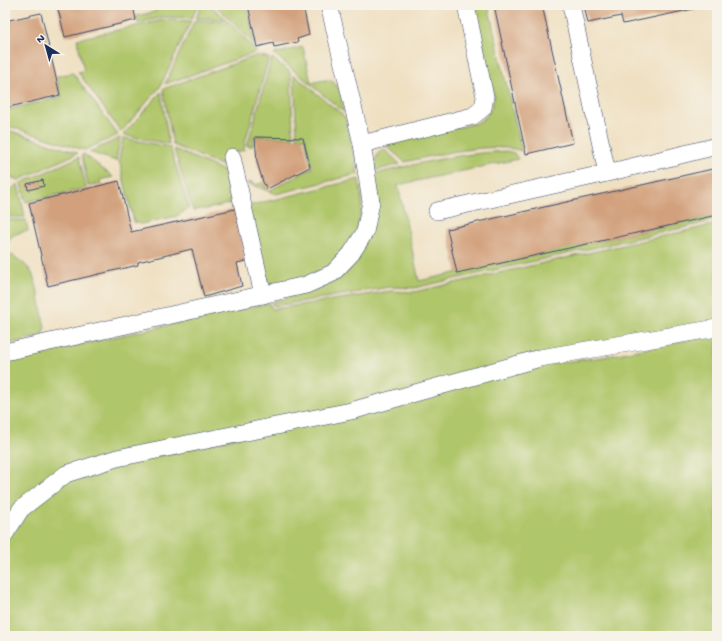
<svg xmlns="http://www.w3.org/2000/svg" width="722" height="641" font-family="'Gochi Hand',sans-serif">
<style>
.green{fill:#b0c66b;stroke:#667a64}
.building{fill:#d2a07b}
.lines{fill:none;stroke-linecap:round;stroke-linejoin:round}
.minor-casing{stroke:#3b4a6d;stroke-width:18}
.minor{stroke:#fff;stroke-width:17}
</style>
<rect width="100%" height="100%" fill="#f7f3e8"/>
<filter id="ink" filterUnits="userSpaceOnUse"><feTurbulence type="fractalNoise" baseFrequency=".025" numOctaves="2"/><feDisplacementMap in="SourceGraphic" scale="8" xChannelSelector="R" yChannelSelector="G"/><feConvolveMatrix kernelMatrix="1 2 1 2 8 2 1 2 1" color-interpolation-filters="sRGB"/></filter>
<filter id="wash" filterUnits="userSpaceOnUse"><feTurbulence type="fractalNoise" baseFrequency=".012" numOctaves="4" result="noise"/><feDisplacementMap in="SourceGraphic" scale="16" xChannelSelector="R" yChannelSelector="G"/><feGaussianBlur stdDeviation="0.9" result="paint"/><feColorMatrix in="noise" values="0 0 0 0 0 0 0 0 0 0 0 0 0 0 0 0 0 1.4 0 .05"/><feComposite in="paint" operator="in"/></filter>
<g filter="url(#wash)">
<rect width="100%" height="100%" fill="#efe0c2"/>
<g class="green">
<polygon points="153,5 198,5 192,18 163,17 138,23 136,16 155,12"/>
<polygon points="202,5 210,5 226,19 196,18"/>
<polygon points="215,5 247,5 255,45"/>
<path d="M474 5H488L522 151C493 141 435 155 405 162L386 146 394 142 477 123C489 116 492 109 494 96Z"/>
<polygon points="163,20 191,21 160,87 121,132 78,72 84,71 77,39"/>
<polygon points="195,20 229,22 257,52 165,84"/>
<path d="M303 47 311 83C316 82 322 80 327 80 341 81 342 101 344 112L274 54Z"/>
<polygon points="258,55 259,57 262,56 269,58 245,142 244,150 226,155 228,168 173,145 163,89"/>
<polygon points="272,58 289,71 291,76 293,138 254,136 253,146 247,146"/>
<polygon points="73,73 118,135 84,150 5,125 5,110 61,97 57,76"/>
<polygon points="294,75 343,115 346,119 358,174 276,194 247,183 252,182 254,185 262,183 268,191 312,168 305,138 297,138"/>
<polygon points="161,92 169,144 123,135"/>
<polygon points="5,129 78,153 19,180 5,176"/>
<polygon points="120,138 116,161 89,152"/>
<polygon points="123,138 170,147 189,208 177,216 141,224 134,222 119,160"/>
<polygon points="383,148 400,164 374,171 377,155"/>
<polygon points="174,149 229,173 236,202 207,209 200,209 193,211"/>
<path d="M507 151 514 153 518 159 398 185 419 281 717 215V220L414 288 390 287 274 306 273 305 272 302 309 292 322 287 338 279 351 266 364 248 375 174C419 163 462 153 507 151Z"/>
<polygon points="84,154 113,177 100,180 101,183 88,186 82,155"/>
<polygon points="79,157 86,188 26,202 21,183"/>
<polygon points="359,179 362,198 361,214 356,231 344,249 332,263 320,271 295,281 275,285 268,281 248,206"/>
<polygon points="18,184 25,217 5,217 5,194"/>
<path d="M5 220H26L28 231C15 233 5 236 8 252 15 258 24 262 30 270 38 281 41 312 45 327L43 333 40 336 5 345Z"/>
<polygon points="717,224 717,321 74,476 548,364 603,357 717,334 717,636 5,636 5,361 269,303 272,309 274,309 391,291 414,292"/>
</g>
<g id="blocks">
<g class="building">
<polygon points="57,5 133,5 136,20 65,37"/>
<polygon points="248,5 303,5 309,35 297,39 298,42 274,47 273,43 257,47"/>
<polygon points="494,5 542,5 573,143 526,154"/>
<polygon points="584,5 707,5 707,6 623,24 621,16 588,23"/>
<polygon points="41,13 60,95 5,108 5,21"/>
<polygon points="255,137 303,138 310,167 267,189 263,182 257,162"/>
<polygon points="717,168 717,215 457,273 447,229"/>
<polygon points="43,180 44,186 28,190 27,184"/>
<polygon points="119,181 131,232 235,209 247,261 237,263 242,286 204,297 192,249 138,262 138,265 48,286 29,203"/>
</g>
</g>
</g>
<g filter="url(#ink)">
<use href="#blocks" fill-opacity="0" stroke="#3b4a6d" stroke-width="1"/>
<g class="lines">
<g class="minor-casing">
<g id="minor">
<polyline points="571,5 607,173 717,146"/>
<polyline points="362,144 473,116 483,108 485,97 466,5"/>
<polyline points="232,157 263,295"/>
<polyline points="437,211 607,173"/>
<polyline points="5,352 306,285 333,273 351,254 365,232 371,202 362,144 329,5"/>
<polyline points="5,534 21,509 66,474 117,458 351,411 540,358 717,328"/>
</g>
</g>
<use href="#minor" class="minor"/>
</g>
</g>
<rect width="722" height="641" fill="none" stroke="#f7f3e8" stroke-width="20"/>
<g transform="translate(46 46) rotate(323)" stroke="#f7f3e8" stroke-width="3" paint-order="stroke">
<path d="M0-3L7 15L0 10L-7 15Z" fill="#1b2f5e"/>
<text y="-6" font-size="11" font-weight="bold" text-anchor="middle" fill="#1b2f5e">N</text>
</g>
</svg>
